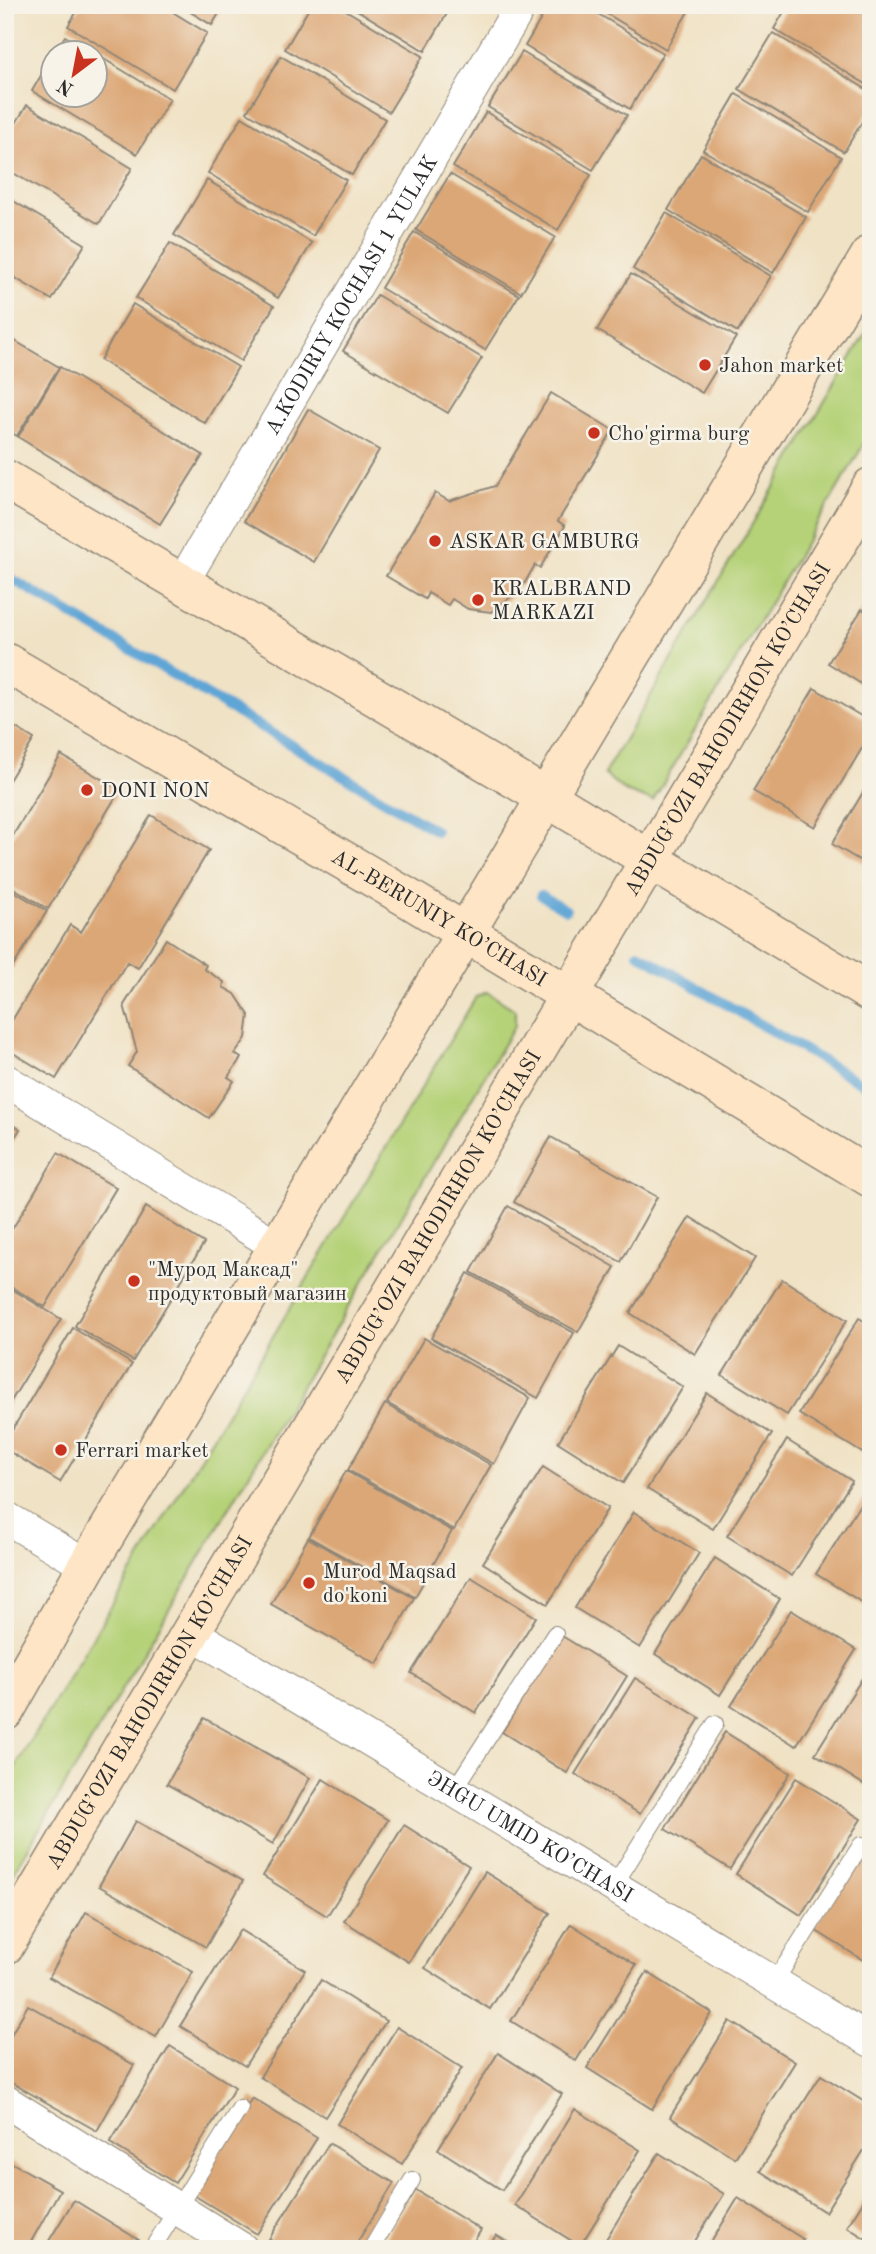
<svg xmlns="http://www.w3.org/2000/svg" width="876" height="2254" font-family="'Old Standard TT',serif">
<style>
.green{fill:#b5d278;stroke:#707e52;stroke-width:2}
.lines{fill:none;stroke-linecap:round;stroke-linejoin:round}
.stream{stroke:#5fa5d5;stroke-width:10}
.building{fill:#dca777}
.lane-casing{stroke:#8e8678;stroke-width:18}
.street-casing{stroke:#8e8678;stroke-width:34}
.secondary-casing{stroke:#8e8678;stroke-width:41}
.lane{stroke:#fff;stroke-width:16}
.street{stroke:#fff;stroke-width:32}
.secondary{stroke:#fde5c5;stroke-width:38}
.poi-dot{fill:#c8321e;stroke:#f7f3e8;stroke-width:2.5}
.labels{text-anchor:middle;stroke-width:5;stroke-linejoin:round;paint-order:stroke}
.street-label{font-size:21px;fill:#2b2b2b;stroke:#f7f3e8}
.poi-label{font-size:21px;fill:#2b2b2b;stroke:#f7f3e8;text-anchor:start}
</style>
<rect width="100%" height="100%" fill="#f7f3e8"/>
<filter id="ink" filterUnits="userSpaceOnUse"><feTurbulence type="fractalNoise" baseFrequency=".0143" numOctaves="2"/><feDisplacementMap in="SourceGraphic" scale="14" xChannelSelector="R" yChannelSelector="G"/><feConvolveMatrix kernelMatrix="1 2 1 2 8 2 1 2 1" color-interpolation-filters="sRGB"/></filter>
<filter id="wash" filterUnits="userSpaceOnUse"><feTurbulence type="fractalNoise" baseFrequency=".00686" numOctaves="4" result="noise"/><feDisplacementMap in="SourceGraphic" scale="28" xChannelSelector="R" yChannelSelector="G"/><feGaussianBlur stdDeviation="1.57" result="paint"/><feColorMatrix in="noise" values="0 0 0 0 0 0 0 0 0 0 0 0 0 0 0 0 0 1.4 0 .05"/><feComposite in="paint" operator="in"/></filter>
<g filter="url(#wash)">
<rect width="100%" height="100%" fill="#f0e2c5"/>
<g class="green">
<polygon points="871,324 871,432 653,801 625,791 604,774"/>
<polygon points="487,992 515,1010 515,1025 5,1887 5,1784 476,997"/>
</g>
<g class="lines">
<g class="stream">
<polyline points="5,575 436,831"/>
<polyline points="541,895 566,910"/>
<polyline points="638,953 871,1089"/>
</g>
</g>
<g id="blocks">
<g class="building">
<polygon points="81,5 161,5 207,33 173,89 68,26"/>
<polygon points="179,5 224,5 212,25"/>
<polygon points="311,5 337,5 423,56 389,112 285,49"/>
<polygon points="349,5 452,5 425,51"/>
<polygon points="549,5 583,5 663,53 630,109 525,46"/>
<polygon points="592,5 692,5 666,49"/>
<polygon points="788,5 861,5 871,11 871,87 774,29"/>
<polygon points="773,33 871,92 871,107 844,152 739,89"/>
<polygon points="65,36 93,52 55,52"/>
<polygon points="522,52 627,115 593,170 488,107"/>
<polygon points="94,53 170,99 137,154 32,91 52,57 52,94 94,94"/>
<polygon points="281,56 385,119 352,175 247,112"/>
<polygon points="736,94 841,157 808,212 703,150"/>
<polygon points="27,105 132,168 99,224 5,168 5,141"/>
<polygon points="486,112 591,175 558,230 453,167"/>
<polygon points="242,117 346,180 313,236 208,173"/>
<polygon points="701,154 806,217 773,273 668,210"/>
<polygon points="450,174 555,237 521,293 416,230"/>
<polygon points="207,180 312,243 278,298 174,235"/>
<polygon points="5,196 85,244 52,300 5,272"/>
<polygon points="666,213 771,276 738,332 633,269"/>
<polygon points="414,232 519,295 485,350 381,288"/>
<polygon points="170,243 274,306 241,361 136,298"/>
<polygon points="631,274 736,337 702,393 597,330"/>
<polygon points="377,295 482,358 448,413 343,351"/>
<polygon points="133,304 238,367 205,423 100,360"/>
<polygon points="5,335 59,367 17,436 5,429"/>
<polygon points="60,367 203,455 160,524 18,437"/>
<polygon points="551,393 613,430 558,521 565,526 540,568 535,565 523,586 518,585 512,596 491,612 468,609 452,599 448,605 428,593 425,599 386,576 435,493 449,501 495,486"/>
<polygon points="308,409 379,450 314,562 244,521"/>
<polygon points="862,609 871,614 871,690 828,663"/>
<polygon points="814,688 871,722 871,733 815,827 753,791"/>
<polygon points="5,721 34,739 5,787"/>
<polygon points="61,755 120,790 48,909 5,883 5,849"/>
<polygon points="871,779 871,867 832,844"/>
<polygon points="151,815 209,850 138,968 127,962 56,1079 5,1048 5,1032 70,925 81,932"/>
<polygon points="5,886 47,911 5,980"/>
<polygon points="166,939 206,965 204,969 224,982 223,987 235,994 249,1015 246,1038 235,1054 241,1058 228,1077 234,1081 209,1118 128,1066 137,1052 124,1005"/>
<polygon points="5,1120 20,1129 5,1153"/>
<polygon points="551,1137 657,1197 621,1262 514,1202"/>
<polygon points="58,1153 116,1188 45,1307 5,1283 5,1241"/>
<polygon points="508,1206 615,1267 578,1332 471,1272"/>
<polygon points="146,1207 204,1243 133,1361 75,1326"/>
<polygon points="690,1217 755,1258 695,1354 630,1313"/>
<polygon points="468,1273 574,1333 538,1398 431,1338"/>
<polygon points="782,1279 847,1320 787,1415 722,1375"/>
<polygon points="5,1285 61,1319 5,1411"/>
<polygon points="859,1318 871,1325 871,1444 864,1454 799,1414"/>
<polygon points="73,1328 132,1364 60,1482 5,1449 5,1442"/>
<polygon points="424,1338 530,1398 494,1464 387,1403"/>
<polygon points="618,1346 683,1387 623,1483 558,1442"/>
<polygon points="707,1393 772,1434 713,1529 647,1489"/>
<polygon points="385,1404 491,1465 454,1530 348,1470"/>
<polygon points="787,1440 852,1481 792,1576 727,1536"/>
<polygon points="543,1467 608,1508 548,1604 483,1563"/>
<polygon points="346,1471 452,1531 415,1597 309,1537"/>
<polygon points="871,1487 871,1608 816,1574"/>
<polygon points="634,1512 699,1553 640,1648 575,1608"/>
<polygon points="308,1538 414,1598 377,1664 271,1604"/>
<polygon points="715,1558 780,1599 720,1695 655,1654"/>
<polygon points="471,1577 536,1617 476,1713 411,1673"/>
<polygon points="791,1610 856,1650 796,1746 731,1706"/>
<polygon points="562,1636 627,1676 567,1773 502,1732"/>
<polygon points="871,1664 871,1789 815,1754"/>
<polygon points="635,1678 700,1718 640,1814 575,1774"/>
<polygon points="204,1718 310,1778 273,1844 167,1784"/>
<polygon points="725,1732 790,1773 730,1869 665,1829"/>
<polygon points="796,1778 861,1819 801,1915 736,1874"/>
<polygon points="323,1779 388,1820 327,1916 263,1876"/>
<polygon points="136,1821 243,1881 206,1947 99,1886"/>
<polygon points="404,1825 469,1866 409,1962 344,1921"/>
<polygon points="871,1836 871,1965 813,1929"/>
<polygon points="485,1872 550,1913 490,2009 425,1968"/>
<polygon points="86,1912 193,1972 156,2037 49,1977"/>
<polygon points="571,1924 636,1965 576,2061 511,2021"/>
<polygon points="240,1930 305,1970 245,2066 180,2026"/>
<polygon points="647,1972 712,2013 652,2109 587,2068"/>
<polygon points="321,1980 386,2021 325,2117 260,2077"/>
<polygon points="28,2005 134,2065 97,2131 5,2079 5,2045"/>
<polygon points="730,2021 795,2062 735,2158 670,2117"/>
<polygon points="397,2027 462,2068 402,2164 337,2124"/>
<polygon points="170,2046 235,2087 175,2183 110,2143"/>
<polygon points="498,2053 562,2094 502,2190 438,2149"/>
<polygon points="821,2075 871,2106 871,2139 825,2212 760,2171"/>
<polygon points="252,2098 317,2138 257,2234 192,2194"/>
<polygon points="575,2109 640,2150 580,2246 515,2205"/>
<polygon points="329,2143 394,2183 353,2249 284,2249 269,2239"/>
<polygon points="659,2153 724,2194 690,2249 600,2249"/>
<polygon points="5,2159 60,2190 27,2249 5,2245"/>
<polygon points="871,2189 871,2242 847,2227"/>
<polygon points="416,2190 481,2230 469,2249 379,2249"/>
<polygon points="738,2198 803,2239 797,2249 707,2249"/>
<polygon points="74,2200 139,2240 134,2249 44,2249"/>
<polygon points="496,2235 519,2249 488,2249"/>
</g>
</g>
</g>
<g filter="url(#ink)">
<use href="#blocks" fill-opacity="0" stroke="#8e8678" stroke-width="2"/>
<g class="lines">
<g class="lane-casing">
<g id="lane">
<polyline points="454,1790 555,1634"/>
<polyline points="613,1887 715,1724"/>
<polyline points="774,1983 861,1845"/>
<polyline points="152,2249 240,2108"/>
<polyline points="371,2249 412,2180"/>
</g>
</g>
<g class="street-casing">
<g id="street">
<path id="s1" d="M182 583 521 5"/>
<polyline points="5,1080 279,1247"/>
<polyline points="5,1517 87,1566"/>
<path id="s2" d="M190 1632 871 2041"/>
<polyline points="5,2101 242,2249"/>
</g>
</g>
<g class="secondary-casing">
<g id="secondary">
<polyline points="5,479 544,796 871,993"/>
<path id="s3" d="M5 662 408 898 871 1178"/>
<polyline points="5,1711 87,1566 871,254"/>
<path id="s4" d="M5 1945 871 487"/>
</g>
</g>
<use href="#lane" class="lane"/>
<use href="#street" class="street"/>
<use href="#secondary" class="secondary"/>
</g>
</g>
<g class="poi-dot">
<circle cx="705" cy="365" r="7"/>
<circle cx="594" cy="433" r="7"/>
<circle cx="435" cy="541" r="7"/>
<circle cx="478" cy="600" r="7"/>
<circle cx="87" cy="790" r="7"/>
<circle cx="134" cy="1281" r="7"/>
<circle cx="61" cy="1450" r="7"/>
<circle cx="309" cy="1583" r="7"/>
</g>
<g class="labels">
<g class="street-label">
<text dy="7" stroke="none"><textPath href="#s1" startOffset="334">A.KODIRIY KOCHASI 1 YULAK</textPath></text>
<text dy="7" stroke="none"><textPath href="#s4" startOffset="1414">ABDUG’OZI BAHODIRHON KO’CHASI</textPath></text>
<text dy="7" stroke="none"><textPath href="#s3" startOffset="504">AL-BERUNIY KO’CHASI</textPath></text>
<text dy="7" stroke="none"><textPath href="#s4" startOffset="847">ABDUG’OZI BAHODIRHON KO’CHASI</textPath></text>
<text dy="7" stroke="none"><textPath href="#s4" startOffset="282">ABDUG’OZI BAHODIRHON KO’CHASI</textPath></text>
<text dy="7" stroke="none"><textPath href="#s2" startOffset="397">ЭHGU UMID KO’CHASI</textPath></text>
</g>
<g class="poi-label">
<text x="719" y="372">Jahon market</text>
<text x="608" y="440">Cho'girma burg</text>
<text x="449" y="548">ASKAR GAMBURG</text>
<text x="492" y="595">KRALBRAND<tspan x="492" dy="24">MARKAZI</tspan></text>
<text x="101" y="797">DONI NON</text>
<text x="148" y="1276">"Мурод Максад"<tspan x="148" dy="24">продуктовый магазин</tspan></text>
<text x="75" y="1457">Ferrari market</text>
<text x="323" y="1578">Murod Maqsad<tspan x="323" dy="24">do'koni</tspan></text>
</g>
</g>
<rect width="876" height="2254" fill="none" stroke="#f7f3e8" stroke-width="28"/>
<g transform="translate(74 74) rotate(212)"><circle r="33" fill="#f7f3e8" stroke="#a5a39c" stroke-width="2"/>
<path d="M0-5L12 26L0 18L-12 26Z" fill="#c8321e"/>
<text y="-10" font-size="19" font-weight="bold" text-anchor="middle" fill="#2b2b2b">N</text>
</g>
</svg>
